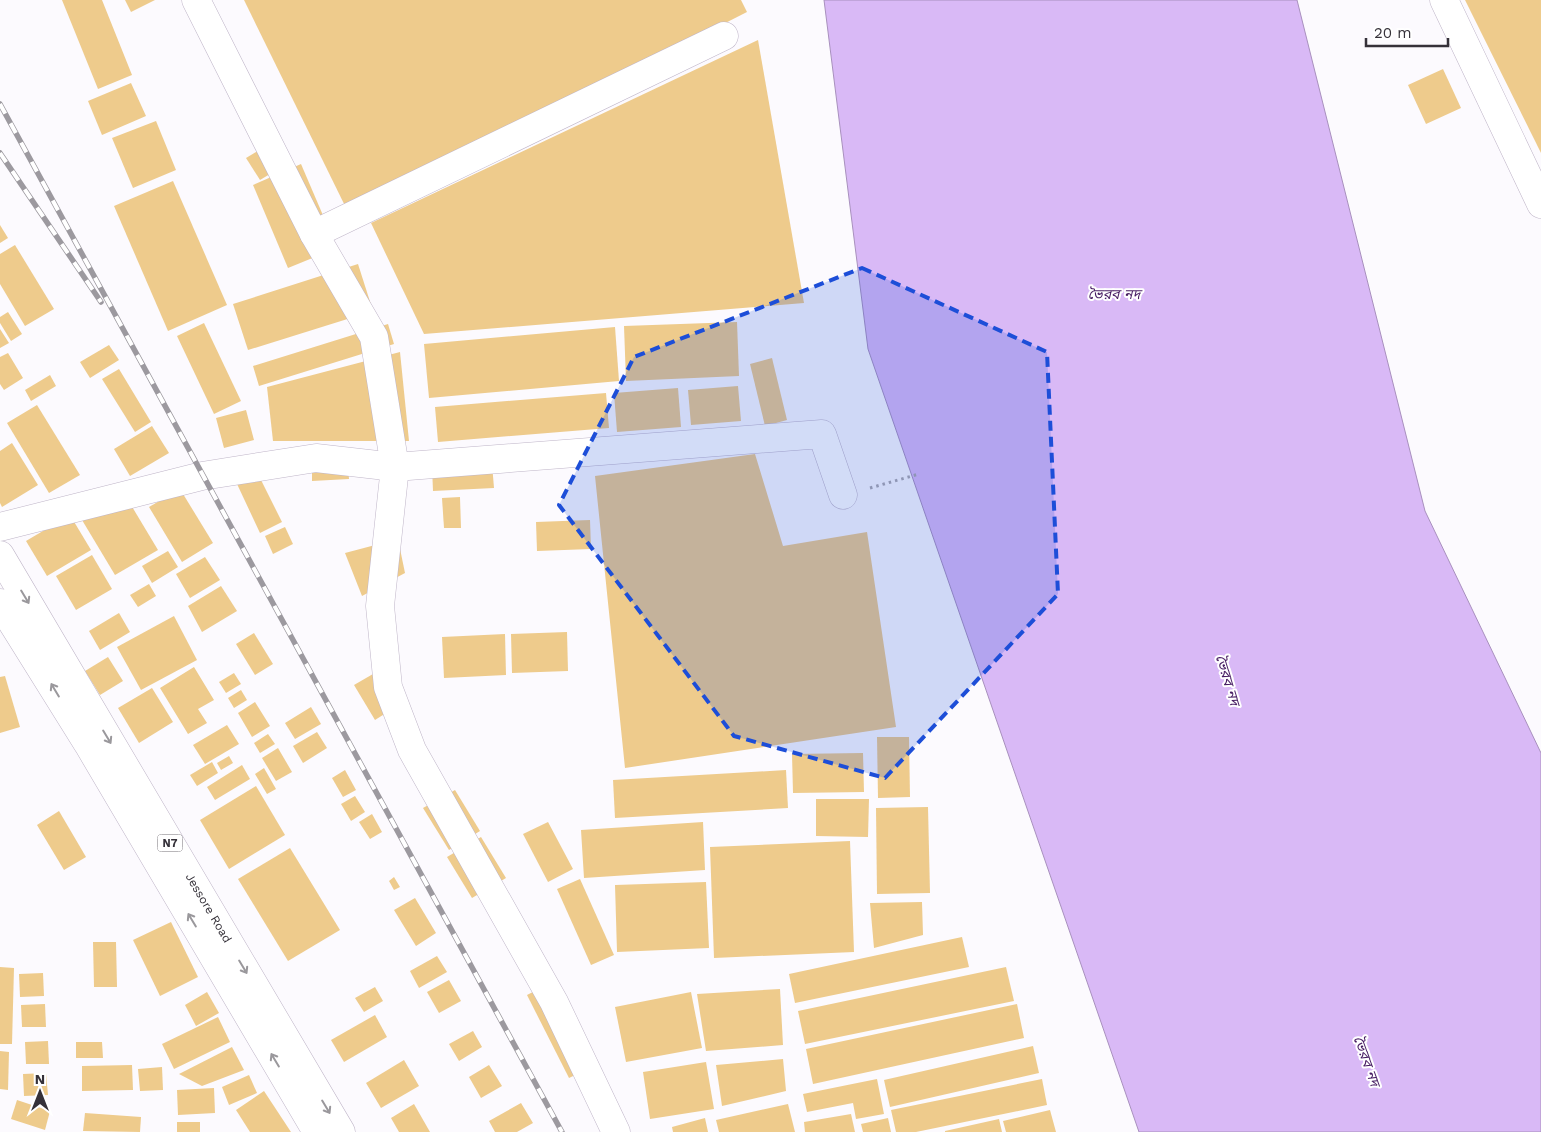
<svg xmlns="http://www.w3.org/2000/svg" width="1541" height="1132" font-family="'Work Sans','Noto Sans Bengali',sans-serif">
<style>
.water{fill:#d9b9f6;stroke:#a890bd}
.building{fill:#eecb8c}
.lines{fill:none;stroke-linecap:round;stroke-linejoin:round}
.minor-casing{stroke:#bfb5c8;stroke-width:29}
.highway-casing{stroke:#bfb5c8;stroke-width:29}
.path{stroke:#aba8ad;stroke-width:3;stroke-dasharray:2.5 4;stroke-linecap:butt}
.minor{stroke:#fff;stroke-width:28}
.highway{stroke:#fff;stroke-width:28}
.rail-casing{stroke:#9c999f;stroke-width:5.5}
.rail{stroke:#fff;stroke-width:4;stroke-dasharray:11;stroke-linecap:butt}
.oneway{stroke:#9a989c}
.marked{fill:#1d4ed8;fill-opacity:0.2;stroke:#1d4ed8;stroke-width:4;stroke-dasharray:10 6;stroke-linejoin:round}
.labels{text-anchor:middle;stroke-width:4;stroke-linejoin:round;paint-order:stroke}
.shield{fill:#fff;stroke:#726f74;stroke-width:1}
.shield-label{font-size:11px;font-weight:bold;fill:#353139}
.street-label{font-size:12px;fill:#353139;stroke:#fff}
.water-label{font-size:14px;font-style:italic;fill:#461c62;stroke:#fff}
</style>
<rect width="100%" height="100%" fill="#fcfafe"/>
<polygon class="water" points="824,0 1297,0 1425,511 1541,753 1541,1132 1139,1132 868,349"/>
<g class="building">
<polygon points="62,0 102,0 132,75 98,89"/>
<polygon points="125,0 155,0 131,12"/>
<polygon points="244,0 741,0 747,12 349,214"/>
<polygon points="1465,0 1541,0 1541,153"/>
<polygon points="758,40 804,303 424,334 371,223"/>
<polygon points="1443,69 1461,108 1426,124 1408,85"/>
<polygon points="131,83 146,116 102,135 88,101"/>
<polygon points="156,121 176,170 133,188 112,138"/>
<polygon points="266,146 280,168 260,180 246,158"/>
<polygon points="301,164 337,248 288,268 253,185"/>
<polygon points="173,181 227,305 168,331 114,206"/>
<polygon points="0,225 8,238 0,243"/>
<polygon points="15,245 54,309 25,326 0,284 0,254"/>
<polygon points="358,264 373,311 248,350 233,304"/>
<polygon points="8,312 22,334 11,341 0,323 0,317"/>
<polygon points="737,322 739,376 626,381 624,326"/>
<polygon points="204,323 241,401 214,414 177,336"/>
<polygon points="388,324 394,344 259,386 253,366"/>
<polygon points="615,327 619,381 429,398 424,344"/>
<polygon points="0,329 9,343 0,348"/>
<polygon points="109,345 119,360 90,378 80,362"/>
<polygon points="400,352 409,441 273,441 267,387"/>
<polygon points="8,353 23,378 4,390 0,384 0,357"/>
<polygon points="772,358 787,420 765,426 750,364"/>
<polygon points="119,369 151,422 135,432 102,379"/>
<polygon points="50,375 56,386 31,401 25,390"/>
<polygon points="738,386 741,421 691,425 688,390"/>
<polygon points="678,388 681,427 617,432 614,393"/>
<polygon points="606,393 609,428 438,442 435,407"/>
<polygon points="37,405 80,475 49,493 7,423"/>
<polygon points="246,410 254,440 224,448 216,418"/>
<polygon points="152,426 169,453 130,476 114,449"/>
<polygon points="12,443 38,485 2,507 0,503 0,451"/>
<polygon points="755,454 783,546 867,532 896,727 625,768 595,476"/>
<polygon points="492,464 494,488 433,491 432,467"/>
<polygon points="348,467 349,479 312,481 312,469"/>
<polygon points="258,474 282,522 260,533 237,484"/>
<polygon points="180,489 213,543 182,562 149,507"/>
<polygon points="125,495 158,550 115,575 82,520"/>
<polygon points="460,497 461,528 444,528 442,498"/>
<polygon points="70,515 91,550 47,576 26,541"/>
<polygon points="590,520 591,549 537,551 536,522"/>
<polygon points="285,527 293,544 273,554 265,536"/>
<polygon points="398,539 405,573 362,596 345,553"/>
<polygon points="168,551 178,567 152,583 142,566"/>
<polygon points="92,555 112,589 76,610 56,576"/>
<polygon points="205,557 220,580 190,598 176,574"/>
<polygon points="149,584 156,596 138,607 130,595"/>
<polygon points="221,586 237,611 202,632 188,606"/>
<polygon points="119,613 130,632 100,650 89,631"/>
<polygon points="174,616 197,660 141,690 117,647"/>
<polygon points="567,632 568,671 512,673 511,634"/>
<polygon points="254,633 273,664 255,675 236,644"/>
<polygon points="505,634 506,675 444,678 442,637"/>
<polygon points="108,657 123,681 100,695 85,671"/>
<polygon points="194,667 214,700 198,709 207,723 188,734 160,688"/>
<polygon points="234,673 241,684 226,693 219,682"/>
<polygon points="373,674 394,708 375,720 354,685"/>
<polygon points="5,676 20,727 0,733 0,677"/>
<polygon points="152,688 173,722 139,743 118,708"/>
<polygon points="241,690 247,700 234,708 228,698"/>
<polygon points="255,702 270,726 252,737 238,713"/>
<polygon points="311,707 321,724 295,739 285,723"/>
<polygon points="227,725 239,744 205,764 193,745"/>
<polygon points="317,732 327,748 303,763 293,746"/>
<polygon points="268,734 275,744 260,753 254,743"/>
<polygon points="877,737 909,737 910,797 878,798"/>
<polygon points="278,748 292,772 276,781 262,758"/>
<polygon points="863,753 864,792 793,793 792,754"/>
<polygon points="229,756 233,763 221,770 217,763"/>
<polygon points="212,762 218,773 197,786 190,775"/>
<polygon points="242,765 250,779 215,800 207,787"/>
<polygon points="264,768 276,789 267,794 255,774"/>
<polygon points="345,770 356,790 343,797 332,778"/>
<polygon points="786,770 788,808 615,818 613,780"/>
<polygon points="256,786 285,835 229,869 200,820"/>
<polygon points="455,790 480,831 449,850 423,808"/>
<polygon points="355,796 365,812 351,821 341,804"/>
<polygon points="816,799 869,799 868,837 816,836"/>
<polygon points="928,807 930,893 877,894 876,808"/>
<polygon points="59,811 86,857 64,870 37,825"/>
<polygon points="372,814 382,832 370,839 359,822"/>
<polygon points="548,822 573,869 548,882 523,834"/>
<polygon points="703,822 705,870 584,878 581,830"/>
<polygon points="481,837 506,878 472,898 447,857"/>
<polygon points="850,841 854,952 714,958 710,847"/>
<polygon points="290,848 340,930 288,961 238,879"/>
<polygon points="394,877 400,887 394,890 389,881"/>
<polygon points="580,879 614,955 591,965 557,889"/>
<polygon points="706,882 709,948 617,952 615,885"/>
<polygon points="415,898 436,933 416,946 394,910"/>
<polygon points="922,902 923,935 874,948 870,903"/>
<polygon points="171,922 198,977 160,996 133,940"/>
<polygon points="962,937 969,967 795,1003 789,974"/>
<polygon points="93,942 116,942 117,987 94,987"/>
<polygon points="437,956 447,972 419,988 410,971"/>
<polygon points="0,967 14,968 12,1044 0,1044"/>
<polygon points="1006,967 1014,1001 805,1044 798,1011"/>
<polygon points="43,973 44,996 20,997 19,974"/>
<polygon points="449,980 461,1001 439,1013 427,992"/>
<polygon points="556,980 598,1064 569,1078 527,995"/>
<polygon points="375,987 383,1001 364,1012 355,998"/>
<polygon points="780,989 783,1045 706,1051 697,994"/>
<polygon points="207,992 219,1013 196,1026 185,1005"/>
<polygon points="691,992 702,1048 626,1062 615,1007"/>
<polygon points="45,1004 46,1027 22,1027 21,1005"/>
<polygon points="1017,1004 1024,1038 813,1084 806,1049"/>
<polygon points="375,1015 387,1037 344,1062 331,1040"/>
<polygon points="218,1017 230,1042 174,1069 162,1044"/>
<polygon points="473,1031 482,1047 459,1061 449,1044"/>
<polygon points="48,1041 49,1064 26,1064 25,1042"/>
<polygon points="76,1042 102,1042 103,1058 76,1058"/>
<polygon points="1033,1046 1039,1073 890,1107 884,1080"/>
<polygon points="232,1047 244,1070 202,1086 179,1074"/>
<polygon points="0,1051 9,1052 8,1090 0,1089"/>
<polygon points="783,1059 786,1091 722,1106 716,1065"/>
<polygon points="404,1060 419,1086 381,1108 366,1083"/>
<polygon points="706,1062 714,1109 650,1119 643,1072"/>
<polygon points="132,1065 133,1090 82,1091 82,1066"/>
<polygon points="489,1065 502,1086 481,1098 469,1077"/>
<polygon points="162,1067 163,1090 140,1091 138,1069"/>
<polygon points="46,1073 48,1095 24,1096 23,1074"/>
<polygon points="249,1075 257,1093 229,1105 222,1087"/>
<polygon points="877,1079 884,1114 856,1119 853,1103 807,1112 803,1094"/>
<polygon points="1042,1079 1047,1105 916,1132 896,1132 891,1110"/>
<polygon points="214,1088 215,1113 178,1115 177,1090"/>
<polygon points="264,1091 291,1132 250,1132 236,1110"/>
<polygon points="17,1100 50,1111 45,1130 11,1119"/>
<polygon points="521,1103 533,1123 517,1132 495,1132 489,1121"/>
<polygon points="414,1104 430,1132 399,1132 391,1118"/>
<polygon points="788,1104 795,1132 719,1132 716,1120"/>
<polygon points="1050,1110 1056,1132 1006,1132 1003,1121"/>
<polygon points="85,1113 141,1117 140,1132 83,1131"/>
<polygon points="851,1114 855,1132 805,1132 804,1122"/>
<polygon points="705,1118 708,1132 673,1132 672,1127"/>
<polygon points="888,1118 891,1132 863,1132 861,1124"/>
<polygon points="999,1119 1002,1132 945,1132 945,1131"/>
<rect x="177" y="1122" width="23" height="10"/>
</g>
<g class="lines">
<g class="minor-casing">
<g id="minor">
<polyline points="196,0 314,234 374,337 395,467 380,606 388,687 412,750 554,1002 616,1132"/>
<polyline points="1444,0 1541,204"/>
<polyline points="314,234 724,36"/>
<polyline points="0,527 202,476 316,458 395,467 822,434 843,495"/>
</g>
</g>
<g class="highway-casing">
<g id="highway">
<path id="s1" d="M0 555 341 1132"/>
<polyline points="0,603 88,744 317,1132"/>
</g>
</g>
<polyline class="path" points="870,488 919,474"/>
<use href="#minor" class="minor"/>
<use href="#highway" class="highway"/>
<g class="rail-casing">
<g id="rail">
<polyline points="0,104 562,1132"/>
<polyline points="0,153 101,302"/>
</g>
</g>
<use href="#rail" class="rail"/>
</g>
<defs><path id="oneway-shaft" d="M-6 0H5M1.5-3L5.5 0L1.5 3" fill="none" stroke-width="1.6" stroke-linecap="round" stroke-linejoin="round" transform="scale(1.25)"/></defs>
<g class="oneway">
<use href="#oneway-shaft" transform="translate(25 597) rotate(59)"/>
<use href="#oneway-shaft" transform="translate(55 690) rotate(-121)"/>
<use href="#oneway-shaft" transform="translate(107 737) rotate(59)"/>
<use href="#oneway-shaft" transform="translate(192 920) rotate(-121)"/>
<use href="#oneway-shaft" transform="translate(243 967) rotate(59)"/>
<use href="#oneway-shaft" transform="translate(275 1060) rotate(-121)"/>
<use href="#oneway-shaft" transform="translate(326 1107) rotate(59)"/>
</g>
<path class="marked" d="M862 268 1047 352 1058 594 885 778 734 736 559 505 634 357Z"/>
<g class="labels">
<rect class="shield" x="157.5" y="834.5" width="25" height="17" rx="4"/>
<g class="shield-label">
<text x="170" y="847">N7</text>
</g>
<g class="street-label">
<text dy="4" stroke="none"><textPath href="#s1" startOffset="410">Jessore Road</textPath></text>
</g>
<g class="water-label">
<text x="1114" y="299">ভৈরব নদ</text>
<text transform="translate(1228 680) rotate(73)" y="5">ভৈরব নদ</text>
<text transform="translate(1367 1061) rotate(70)" y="5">ভৈরব নদ</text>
</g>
</g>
<g transform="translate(40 1092)" stroke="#ffffff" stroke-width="4" paint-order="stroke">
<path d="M0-4L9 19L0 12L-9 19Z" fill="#353139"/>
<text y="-8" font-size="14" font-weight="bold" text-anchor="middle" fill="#353139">N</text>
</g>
<path d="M1366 38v8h82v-8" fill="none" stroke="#353139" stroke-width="2.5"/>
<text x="1374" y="38" font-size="15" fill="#353139" stroke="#ffffff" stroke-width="4" paint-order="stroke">20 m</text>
</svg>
